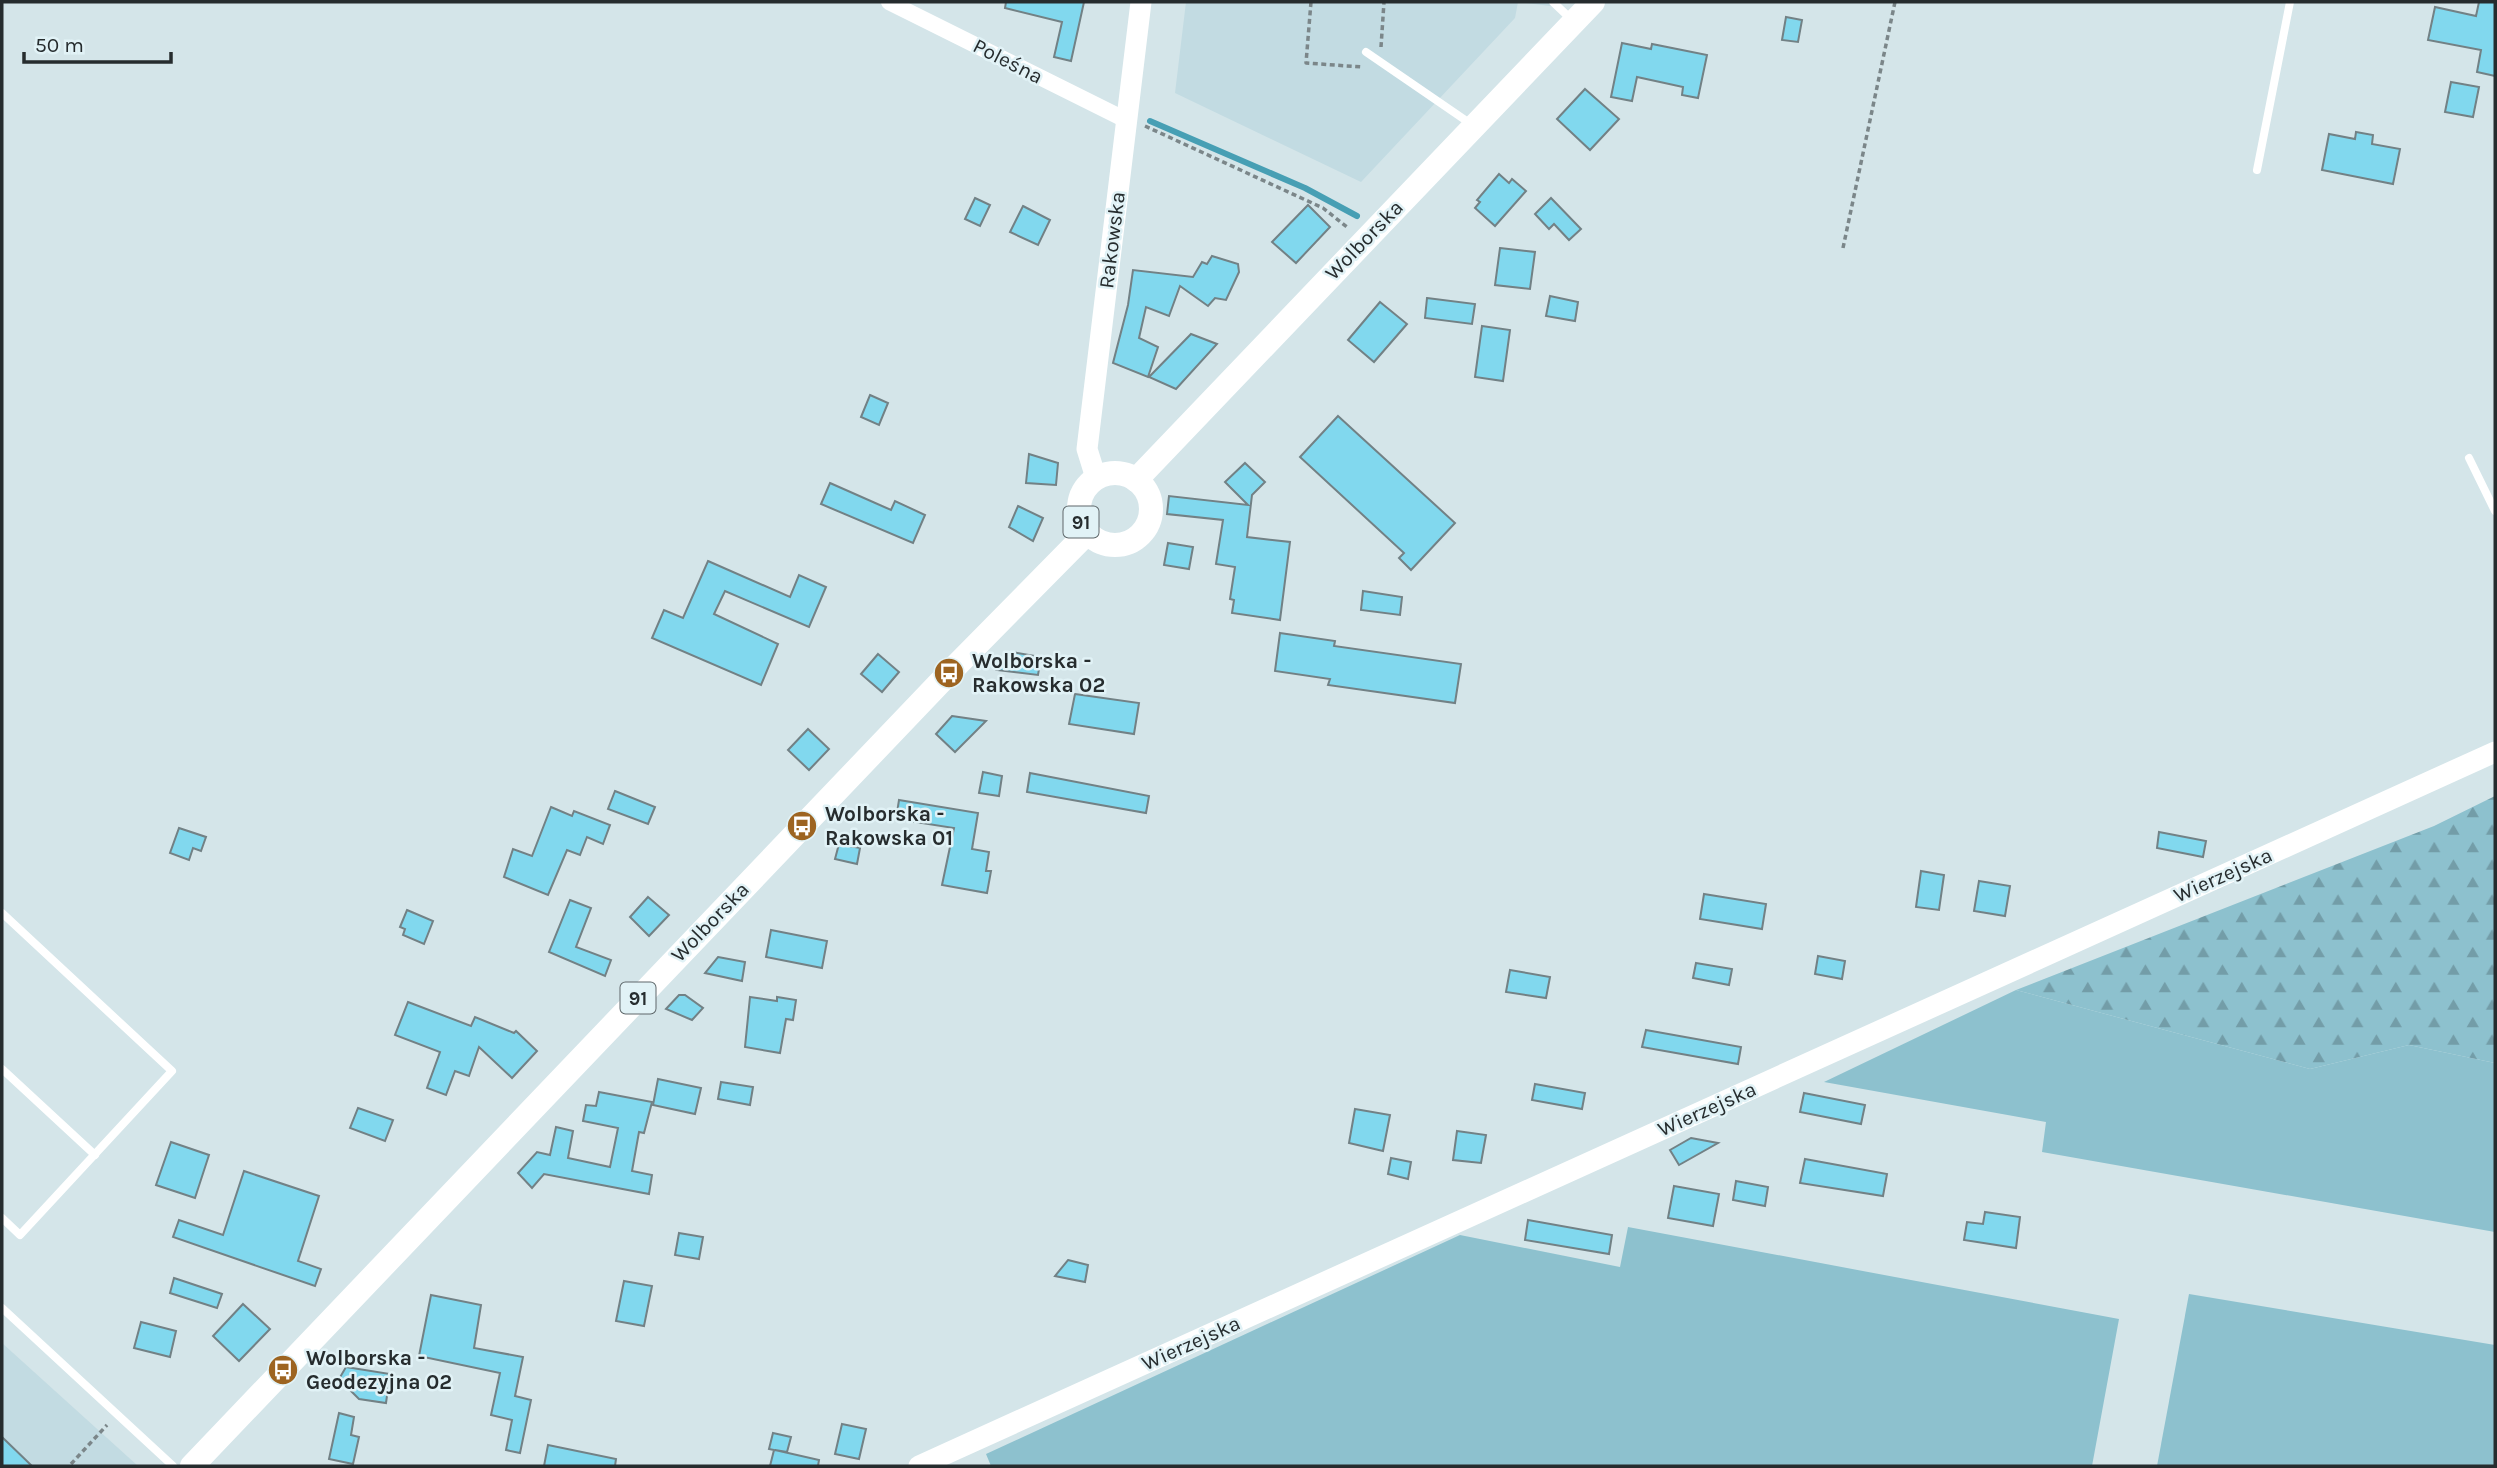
<svg xmlns="http://www.w3.org/2000/svg" width="2497" height="1468" font-family="Karla,sans-serif">
<style>
.built{fill:#c2dbe2}
.grass{fill:#8dc1ce}
.forest{fill:url(#forest-firs)}
.lines{fill:none;stroke-linecap:round;stroke-linejoin:round}
.stream{stroke:#479fb4;stroke-width:6}
.building{fill:#81d8ee;stroke:#728185;stroke-width:2}
.path{stroke:#7b8689;stroke-width:3.5;stroke-dasharray:5 3.5;stroke-linecap:butt}
.lane{stroke:#fff;stroke-width:8}
.street{stroke:#fff;stroke-width:16}
.secondary{stroke:#fff;stroke-width:21}
.primary{stroke:#fff;stroke-width:24}
.labels{text-anchor:middle;stroke-width:5;stroke-linejoin:round;paint-order:stroke}
.shield{fill:#e1f2f6;stroke:#5e676a;stroke-width:2}
.shield-label{font-size:19px;font-weight:bold;fill:#262c2e}
.street-label{font-size:21px;fill:#262c2e;stroke:#e1f2f6}
.poi-label{font-size:21px;font-weight:bold;fill:#262c2e;stroke:#e1f2f6;text-anchor:start}
</style>
<defs>
<pattern id="forest-firs" width="22" height="20" patternUnits="userSpaceOnUse" patternTransform="scale(1.75)"><rect width="22" height="20" fill="#8dc1ce"/><path d="M5 1l3.5 6h-7zM16 11l3.5 6h-7z" fill="#739da8"/></pattern>
</defs>
<rect width="100%" height="100%" fill="#d4e5e9"/>
<g class="built">
<polygon points="1186,2 1555,2 1550,6 1518,2 1515,18 1361,182 1175,93"/>
<polygon points="2,1343 138,1466 2,1466"/>
</g>
<g class="grass">
<polygon points="2016,990 2310,1069 2409,1045 2495,1063 2495,1232 2042,1152 2046,1122 1824,1082"/>
<polygon points="1628,1227 2119,1319 2092,1466 991,1466 986,1454 1460,1235 1620,1267"/>
<polygon points="2189,1294 2495,1345 2495,1466 2157,1466"/>
</g>
<polygon class="forest" points="2495,796 2495,1063 2409,1045 2310,1069 2016,990 2434,826"/>
<g class="lines">
<polyline class="stream" points="1150,121 1305,188 1357,216"/>
</g>
<g class="building">
<polygon points="1006,2 1084,2 1071,61 1054,57 1062,22 1005,8"/>
<polygon points="2479,2 2495,2 2495,76 2477,72 2481,50 2428,40 2435,7 2476,16"/>
<polygon points="1786,17 1802,20 1798,42 1782,40"/>
<polygon points="1622,43 1651,49 1652,44 1707,55 1698,98 1682,95 1683,87 1637,77 1632,101 1611,97"/>
<polygon points="2451,82 2479,87 2473,117 2445,112"/>
<polygon points="1585,89 1619,119 1590,150 1557,119"/>
<polygon points="2356,132 2373,135 2372,144 2400,149 2393,184 2322,170 2329,134 2355,139"/>
<polygon points="1499,174 1509,183 1512,179 1526,191 1495,226 1475,208 1480,202 1477,200"/>
<polygon points="975,198 990,205 980,226 965,219"/>
<polygon points="1551,198 1581,229 1569,240 1554,224 1549,229 1535,214"/>
<polygon points="1308,205 1330,227 1296,263 1272,242"/>
<polygon points="1023,206 1050,220 1038,245 1010,232"/>
<polygon points="1500,248 1535,252 1530,289 1495,285"/>
<polygon points="1212,256 1238,264 1239,272 1226,300 1215,298 1208,306 1180,286 1169,316 1146,307 1139,338 1158,347 1148,377 1113,363 1128,305 1133,270 1193,277 1202,262 1207,264"/>
<polygon points="1550,296 1578,302 1575,321 1546,316"/>
<polygon points="1427,298 1475,304 1472,324 1425,318"/>
<polygon points="1380,302 1407,324 1374,362 1348,340"/>
<polygon points="1482,326 1510,330 1503,381 1475,377"/>
<polygon points="1191,334 1217,344 1176,389 1149,377"/>
<polygon points="870,395 888,403 879,425 861,417"/>
<polygon points="1338,416 1455,523 1411,570 1399,558 1404,553 1300,457"/>
<polygon points="1029,454 1058,463 1056,485 1026,483"/>
<polygon points="1245,463 1265,482 1252,495 1247,537 1290,542 1280,620 1232,613 1234,600 1230,599 1235,567 1216,564 1223,520 1167,514 1169,496 1248,505 1225,482"/>
<polygon points="830,483 891,510 895,501 925,515 913,543 821,504"/>
<polygon points="1018,506 1043,518 1033,541 1009,527"/>
<polygon points="1168,543 1193,547 1189,569 1164,565"/>
<polygon points="708,561 790,597 799,575 826,587 809,627 725,591 714,614 778,644 761,685 652,638 664,610 683,618"/>
<polygon points="1363,591 1402,597 1400,615 1361,610"/>
<polygon points="1280,633 1335,641 1334,646 1461,664 1455,703 1328,685 1330,679 1275,671"/>
<polygon points="1012,652 1041,657 1038,675 997,670"/>
<polygon points="878,654 899,672 882,692 861,674"/>
<polygon points="1075,694 1139,703 1134,734 1069,724"/>
<polygon points="952,716 986,721 955,752 936,734"/>
<polygon points="808,729 829,749 809,770 788,750"/>
<polygon points="983,772 1002,776 999,796 979,793"/>
<polygon points="1030,773 1149,796 1146,813 1027,792"/>
<polygon points="615,791 655,807 648,824 608,809"/>
<polygon points="899,800 978,813 972,849 989,852 986,871 991,871 987,893 942,885 954,828 896,819"/>
<polygon points="551,807 572,816 574,811 610,825 603,844 587,837 580,855 567,850 548,895 504,877 513,849 532,856"/>
<polygon points="179,828 206,837 201,851 193,848 189,860 170,853"/>
<polygon points="2159,832 2206,841 2203,857 2157,848"/>
<polygon points="839,844 860,848 857,864 835,859"/>
<polygon points="1921,871 1944,875 1939,910 1916,907"/>
<polygon points="1979,881 2010,886 2005,916 1974,911"/>
<polygon points="1704,894 1766,904 1762,929 1700,919"/>
<polygon points="648,897 669,915 649,936 630,917"/>
<polygon points="570,900 591,908 576,947 611,960 605,976 549,952"/>
<polygon points="407,910 433,921 424,944 403,935 405,929 400,927"/>
<polygon points="771,930 827,941 822,968 766,957"/>
<polygon points="1818,956 1845,961 1842,979 1815,974"/>
<polygon points="718,957 745,962 742,981 705,973"/>
<polygon points="1696,963 1732,969 1729,985 1693,978"/>
<polygon points="1510,970 1550,977 1546,998 1506,992"/>
<polygon points="679,995 685,995 703,1008 692,1020 666,1009"/>
<polygon points="750,997 777,1001 777,997 796,1000 793,1020 786,1019 780,1053 745,1047"/>
<polygon points="408,1002 471,1026 475,1017 514,1033 516,1031 537,1051 512,1078 479,1047 469,1076 455,1071 446,1095 427,1088 440,1052 395,1035"/>
<polygon points="1646,1030 1741,1047 1738,1064 1642,1047"/>
<polygon points="658,1079 701,1088 695,1114 653,1105"/>
<polygon points="721,1082 753,1087 750,1105 718,1099"/>
<polygon points="1535,1084 1585,1093 1582,1109 1532,1100"/>
<polygon points="599,1092 652,1102 644,1133 639,1132 632,1171 652,1175 649,1194 544,1174 532,1188 518,1173 537,1152 550,1155 556,1127 573,1131 568,1158 610,1167 618,1128 583,1121 586,1105 596,1106"/>
<polygon points="1804,1093 1865,1105 1861,1124 1800,1112"/>
<polygon points="358,1108 393,1120 385,1141 350,1128"/>
<polygon points="1355,1109 1390,1115 1383,1151 1349,1143"/>
<polygon points="1457,1131 1486,1135 1481,1163 1453,1160"/>
<polygon points="1691,1138 1718,1143 1679,1165 1670,1150"/>
<polygon points="171,1142 209,1155 195,1198 156,1185"/>
<polygon points="1391,1158 1411,1162 1408,1179 1388,1174"/>
<polygon points="1805,1159 1887,1174 1883,1196 1800,1183"/>
<polygon points="244,1171 319,1196 298,1261 321,1269 315,1286 173,1237 179,1220 223,1235"/>
<polygon points="1736,1181 1768,1187 1765,1206 1733,1200"/>
<polygon points="1674,1186 1719,1194 1713,1226 1668,1218"/>
<polygon points="1985,1212 2020,1217 2016,1248 1964,1240 1967,1222 1983,1224"/>
<polygon points="1528,1220 1612,1235 1609,1254 1525,1240"/>
<polygon points="679,1233 703,1237 699,1259 675,1255"/>
<polygon points="1068,1260 1088,1265 1085,1282 1055,1276"/>
<polygon points="174,1278 222,1294 217,1308 170,1293"/>
<polygon points="624,1281 652,1286 644,1326 616,1321"/>
<polygon points="431,1295 481,1305 474,1348 523,1357 515,1396 531,1400 520,1453 506,1450 512,1420 491,1415 500,1373 419,1356"/>
<polygon points="243,1304 270,1329 239,1361 213,1336"/>
<polygon points="141,1322 176,1331 170,1357 134,1348"/>
<polygon points="346,1367 390,1374 386,1403 359,1399 339,1379"/>
<polygon points="339,1413 354,1417 351,1435 359,1437 353,1464 329,1459"/>
<polygon points="842,1424 866,1429 859,1459 835,1454"/>
<polygon points="773,1433 791,1437 787,1452 775,1450 819,1460 818,1466 770,1466 774,1450 769,1449"/>
<polygon points="2,1437 32,1466 2,1466"/>
<polygon points="548,1445 616,1459 615,1466 544,1466"/>
</g>
<g class="lines">
<g class="path">
<polyline points="1311,2 1306,63 1362,67"/>
<polyline points="1381,47 1384,2"/>
<polyline points="1145,126 1323,208 1347,227"/>
<polyline points="1843,248 1895,2"/>
<polyline points="71,1464 107,1425"/>
</g>
<g class="lane">
<polyline points="1553,2 1572,20"/>
<polyline points="1366,52 1471,124"/>
<polyline points="2257,170 2290,2"/>
<polyline points="2469,458 2495,511"/>
<polyline points="2,913 172,1071 20,1235 2,1218"/>
<polyline points="2,1069 95,1155"/>
<polyline points="2,1308 173,1466"/>
</g>
<polyline class="street" points="889,2 1126,120"/>
<g class="secondary">
<polyline points="1096,478 1087,449 1141,2"/>
<polyline points="919,1466 2495,752"/>
</g>
<g class="primary">
<circle cx="1115" cy="509" r="36"/>
<polyline points="1136,480 1593,2"/>
<polyline points="192,1466 949,673 1087,533"/>
</g>
</g>
<defs>
<g id="bus-disc" transform="scale(1.575)"><circle r="9.5" fill="#9d6421" stroke="#e1f2f6"/><path d="M-5-6H5V4H4V6H2V4H-2V6H-4V4H-5ZM-3.5-4V0h7V-4ZM-3.5 1.2v1.5H-2V1.2ZM2 1.2v1.5H3.5V1.2Z" fill="#fff"/></g>
</defs>
<g fill-rule="evenodd">
<use href="#bus-disc" x="949" y="673"/>
<use href="#bus-disc" x="802" y="826"/>
<use href="#bus-disc" x="283" y="1370"/>
</g>
<g class="labels">
<g class="shield">
<rect x="1063.5" y="506.5" width="35" height="31" rx="5"/>
<rect x="620.5" y="982.5" width="35" height="31" rx="5"/>
</g>
<g class="shield-label">
<text x="1081" y="529">91</text>
<text x="638" y="1005">91</text>
</g>
<g class="street-label">
<text transform="translate(1008 61) rotate(27)" y="7">Poleśna</text>
<text transform="translate(1112 240) rotate(-83)" y="7">Rakowska</text>
<text transform="translate(1364 240) rotate(-46)" y="7">Wolborska</text>
<text transform="translate(2223 875) rotate(-24)" y="7">Wierzejska</text>
<text transform="translate(710 922) rotate(-46)" y="7">Wolborska</text>
<text transform="translate(1707 1109) rotate(-24)" y="7">Wierzejska</text>
<text transform="translate(1191 1343) rotate(-24)" y="7">Wierzejska</text>
</g>
<g class="poi-label">
<text x="972" y="668">Wolborska -<tspan x="972" dy="24">Rakowska 02</tspan></text>
<text x="825" y="821">Wolborska -<tspan x="825" dy="24">Rakowska 01</tspan></text>
<text x="306" y="1365">Wolborska -<tspan x="306" dy="24">Geodezyjna 02</tspan></text>
</g>
</g>
<rect width="2497" height="1468" fill="none" stroke="#262c2e" stroke-width="7"/>
<path d="M24 52v10h147v-10" fill="none" stroke="#262c2e" stroke-width="3.5"/>
<text x="35" y="52" font-size="21" fill="#262c2e" stroke="#e1f2f6" stroke-width="5" paint-order="stroke">50 m</text>
</svg>
